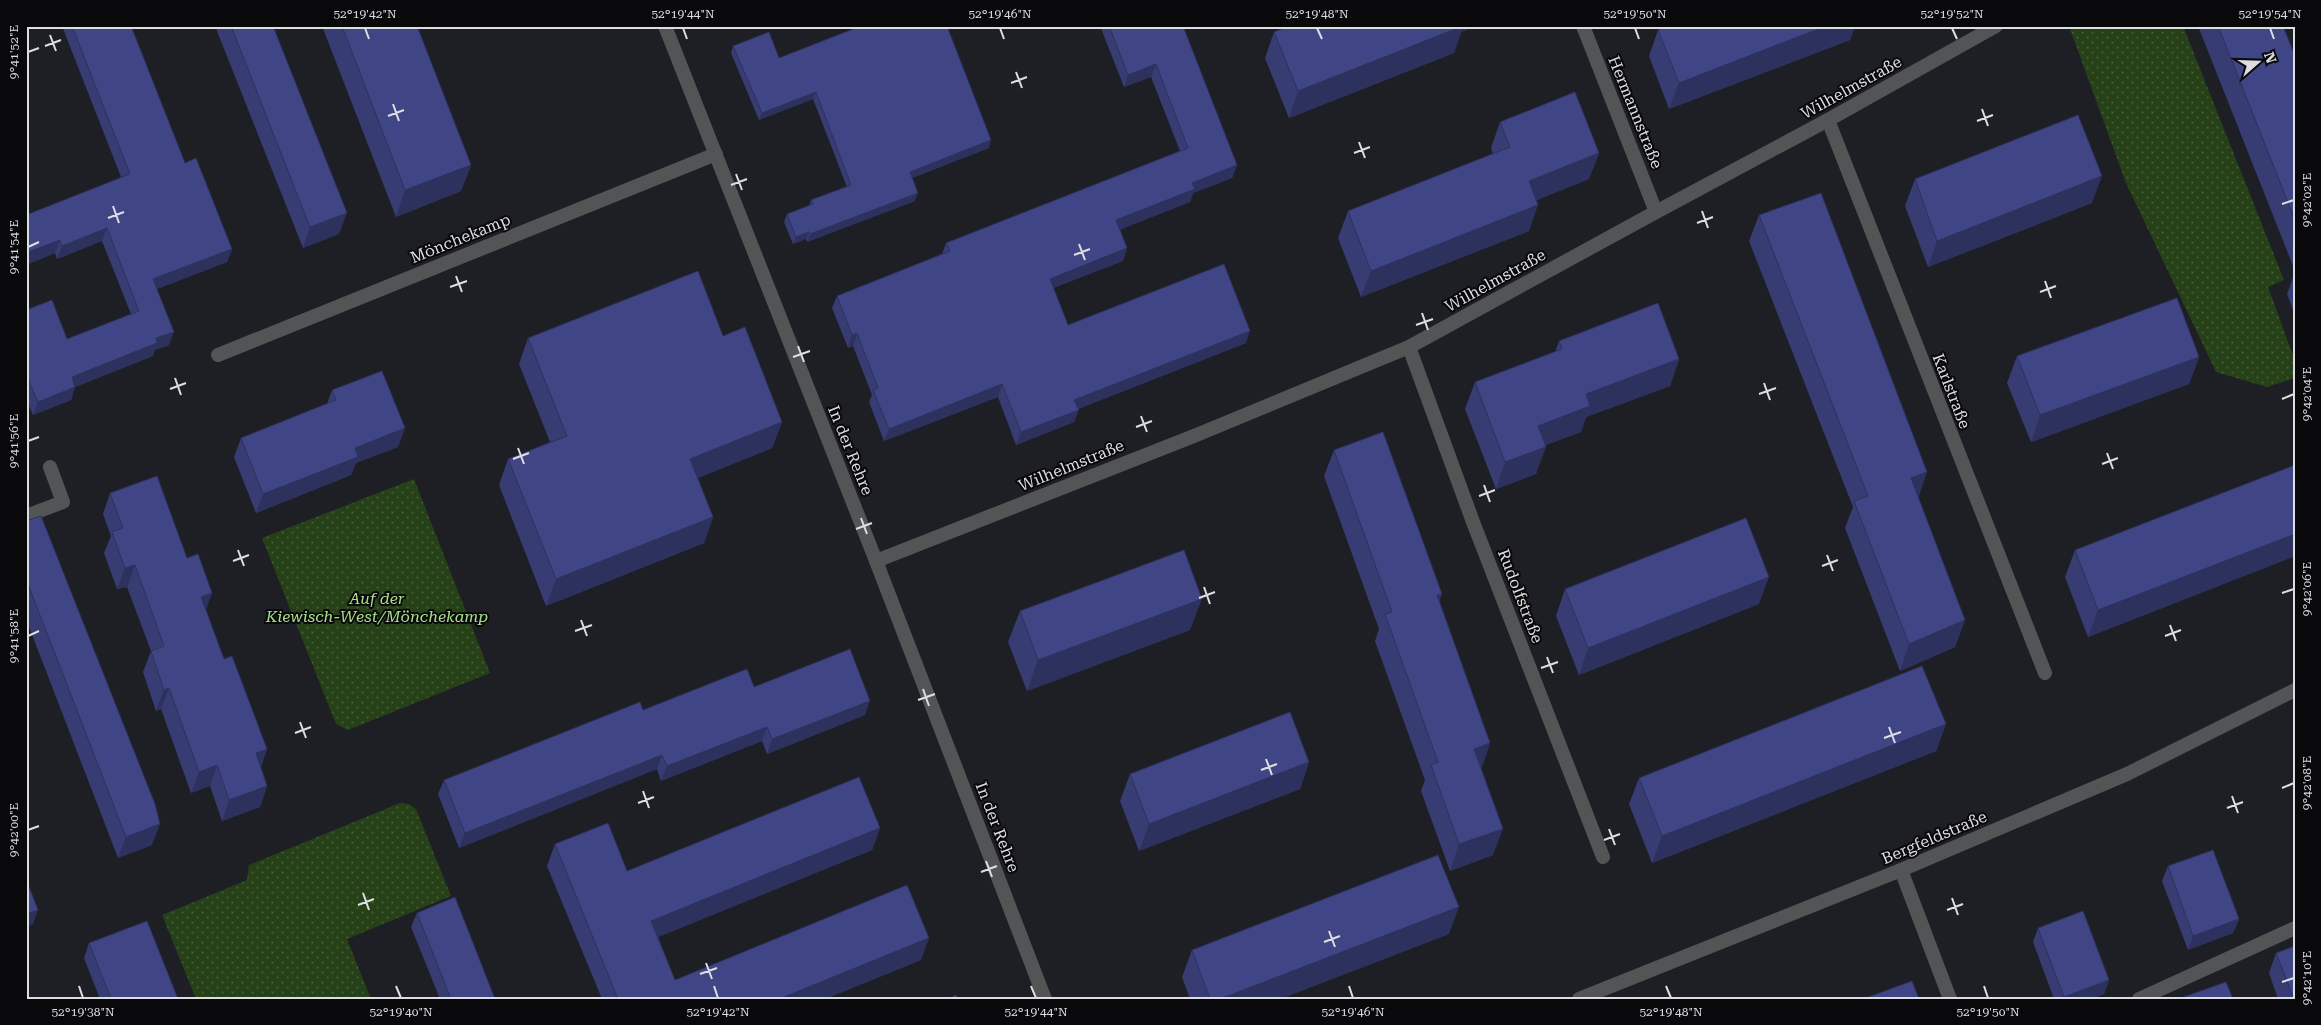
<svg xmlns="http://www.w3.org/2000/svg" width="2321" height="1025" font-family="'Roboto Serif',serif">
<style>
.park{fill:url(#park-dots)}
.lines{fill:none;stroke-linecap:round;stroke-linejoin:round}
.minor{stroke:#535456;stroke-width:14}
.tertiary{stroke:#535456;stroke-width:14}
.wall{fill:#373c72}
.shaded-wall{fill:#2d315d}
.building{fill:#404685;stroke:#2d315d}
.ticks{fill:none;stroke:#dddee1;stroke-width:2}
.labels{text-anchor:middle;stroke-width:4;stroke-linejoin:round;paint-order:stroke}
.street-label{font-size:16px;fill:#dddee1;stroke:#09090b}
.park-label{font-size:16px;font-style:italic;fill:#a7e289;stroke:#09090b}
.neatline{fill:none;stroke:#dddee1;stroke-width:2}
.ticks-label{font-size:12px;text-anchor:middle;fill:#dddee1}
</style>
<defs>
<pattern id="park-dots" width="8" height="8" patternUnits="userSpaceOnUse" patternTransform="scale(1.25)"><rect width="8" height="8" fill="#264017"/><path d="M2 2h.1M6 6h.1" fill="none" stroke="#455b38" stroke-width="1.8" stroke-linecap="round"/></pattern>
</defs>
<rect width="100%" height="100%" fill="#1e1f24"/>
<g class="park">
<polygon points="2069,26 2183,26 2284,280 2268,287 2295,361 2295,378 2267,387 2216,372 2126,183"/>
<polygon points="414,479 490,673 348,730 336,724 262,538"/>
<polygon points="400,803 409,804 416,809 451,896 347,939 371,999 196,999 162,915 247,880 249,865"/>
</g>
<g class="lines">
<g class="minor">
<polyline points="665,26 876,561 1045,999"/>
<polyline points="1583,26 1656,212"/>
<polyline points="1828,120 2045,673"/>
<polyline points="1409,347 1473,522 1603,857"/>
<polyline points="218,355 716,154"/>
<polyline points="26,516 63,502 50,467"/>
<polyline points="876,561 1194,436 1409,347 1656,212 1828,120 1996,26"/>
<polyline points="1901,870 1950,999"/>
<polyline points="2139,999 2295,928"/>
</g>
<polyline class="tertiary" points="1579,999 1901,870 2127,774 2295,690"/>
</g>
<g class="wall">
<polygon points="62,26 131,26 185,163 232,249 227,262 157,289 169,345 155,350 153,356 75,387 71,400 33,415 26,399 26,310 67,339 131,314 102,241 57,259 55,253 26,265 121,177"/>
<polygon points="215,26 273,26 339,234 303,248"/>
<polygon points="322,26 417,26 471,165 461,191 396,217"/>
<polygon points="1100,26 1183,26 1237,165 1232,178 1193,193 1190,202 1120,229 1127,248 1123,261 1053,288 1068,325 1246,343 1078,409 1074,422 1016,445 998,397 884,441 869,402 872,395 853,346 848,348 832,308 837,296 942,254 946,243 1180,151 1151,77 1124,87"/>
<polygon points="1289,26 1476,26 1461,32 1454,53 1289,118 1265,58 1274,32"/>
<polygon points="1668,26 1855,26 1850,40 1669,109 1649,56 1658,30"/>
<polygon points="2198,26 2283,26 2295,56 2295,271"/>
<polygon points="733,46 779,58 989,148 912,178 915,201 807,242 806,239 793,244 784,222 787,214 809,206 811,200 847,187 813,99 759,120 731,53"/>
<polygon points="1500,122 1599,153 1589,179 1537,200 1529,231 1361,297 1338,238 1348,211 1493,154 1491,148"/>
<polygon points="1915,179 2092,203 1928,267 1905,206"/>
<polygon points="1759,215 1918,497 1965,620 1955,647 1900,671 1845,528 1853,507 1749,241"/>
<polygon points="2295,272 2295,315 2287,294"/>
<polygon points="723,336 782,422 772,448 698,478 713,517 704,543 546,606 499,485 508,459 550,442 519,364 528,338"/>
<polygon points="1559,341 1679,359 1670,386 1586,417 1581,432 1545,445 1536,474 1496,489 1465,409 1475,382 1555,352"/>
<polygon points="2017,356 2199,357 2189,384 2031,442 2007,383"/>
<polygon points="332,390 405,428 398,447 356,463 351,475 256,513 234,457 241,438 327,404"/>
<polygon points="1334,450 1442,594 1439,601 1490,743 1481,768 1493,855 1450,871 1421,791 1425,780 1375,641 1379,629 1324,476"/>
<polygon points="2295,465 2295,556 2088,637 2065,577 2075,550"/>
<polygon points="110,493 187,558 212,593 206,609 224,659 267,749 261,767 267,786 260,807 222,821 210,786 191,793 161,709 156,711 143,672 151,651 127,587 117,589 104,553 111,536 103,514"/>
<polygon points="26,521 152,845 118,858 26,619"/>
<polygon points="1565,589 1759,604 1579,675 1556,616"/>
<polygon points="1020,611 1190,630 1027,691 1008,642"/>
<polygon points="754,687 865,715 767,754 762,741 661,781 657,769 459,848 438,794 444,780 643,710"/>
<polygon points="1946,724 1936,751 1652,863 1629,804 1639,778"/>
<polygon points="1309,762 1300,789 1139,851 1120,801 1130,774"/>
<polygon points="880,828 872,850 658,937 675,980 921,960 825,999 602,999 547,866 555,844 627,871"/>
<polygon points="2168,866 2239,919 2233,933 2188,950 2162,881"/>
<polygon points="417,913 495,999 440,999 411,927"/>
<polygon points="2038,928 2109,980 2104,994 2091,999 2054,999 2033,942"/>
<polygon points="1449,934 1280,999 1190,999 1182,977 1192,950"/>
<polygon points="89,943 178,999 100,999 84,958"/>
<polygon points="2276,953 2295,999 2278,999 2269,973"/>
</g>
<g class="shaded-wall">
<polygon points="1452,26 1476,26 1461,32 1454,53 1289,118 1298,91"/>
<polygon points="1826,26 1855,26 1850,40 1669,109 1679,83"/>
<polygon points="1156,64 1151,77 1124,87 1128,75"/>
<polygon points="816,92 813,99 759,120 762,113"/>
<polygon points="991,140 989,148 908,179 910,172"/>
<polygon points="1599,153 1589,179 1519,207 1529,181"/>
<polygon points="471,165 461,191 396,217 405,190"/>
<polygon points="1237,165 1232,178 1193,193 1190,202 1112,233 1116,220 1192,183"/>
<polygon points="2102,176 2092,203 1928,267 1937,241"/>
<polygon points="918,193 915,201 807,242 810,234"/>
<polygon points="1538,205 1529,231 1361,297 1371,271"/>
<polygon points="347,213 339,234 303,248 310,227"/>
<polygon points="107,228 102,241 57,259 62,246"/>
<polygon points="809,232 806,239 793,244 796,237"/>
<polygon points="60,240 55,253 26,265 26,253"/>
<polygon points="1127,248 1123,261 1045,291 1050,279"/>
<polygon points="232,249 227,262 149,292 153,279"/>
<polygon points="1250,331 1246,343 1070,412 1074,400"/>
<polygon points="174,332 169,345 155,350 153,356 75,387 71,400 33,415 38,402 72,377 156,338"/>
<polygon points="857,333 853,346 848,348 852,335"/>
<polygon points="2199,357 2189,384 2031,442 2040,415"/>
<polygon points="1679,359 1670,386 1586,417 1581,432 1528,452 1538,426 1586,394"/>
<polygon points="1002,384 998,397 884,441 889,429"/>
<polygon points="1079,410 1074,422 1016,445 1021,432"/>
<polygon points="782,422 772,448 681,485 690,459"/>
<polygon points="405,428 398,447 356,463 351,475 256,513 263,494 355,448"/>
<polygon points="1546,447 1536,474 1496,489 1505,462"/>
<polygon points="1927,472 1918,499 1911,478"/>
<polygon points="713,517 704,543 546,606 556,579"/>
<polygon points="2295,534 2295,556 2088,637 2098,610"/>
<polygon points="135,565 127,587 117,589 125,568"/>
<polygon points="1769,577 1759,604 1579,675 1588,648"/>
<polygon points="212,593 204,614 201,597"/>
<polygon points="1442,594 1432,620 1437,595"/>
<polygon points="1202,599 1190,630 1027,691 1038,660"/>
<polygon points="1965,620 1955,647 1900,671 1909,644"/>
<polygon points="169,688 161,709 156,711 164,690"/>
<polygon points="870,701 865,715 767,754 772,739"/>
<polygon points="1946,724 1936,751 1652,863 1662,836"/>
<polygon points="767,727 762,741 661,781 667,766"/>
<polygon points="1490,743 1481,770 1474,749"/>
<polygon points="267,749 259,770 256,753"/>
<polygon points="662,755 657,769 459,848 465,833"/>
<polygon points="1309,762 1300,789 1139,851 1149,824"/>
<polygon points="217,765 210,786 191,793 199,772"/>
<polygon points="267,786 260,807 222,821 229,800"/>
<polygon points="160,824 152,845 118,858 126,837"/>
<polygon points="880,828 872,850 643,943 651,921"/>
<polygon points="1503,829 1493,855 1450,871 1459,844"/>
<polygon points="1459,907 1449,934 1280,999 1220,999"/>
<polygon points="38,910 33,924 26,927 26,914"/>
<polygon points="2239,919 2233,933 2188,950 2193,936"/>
<polygon points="929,938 921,960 825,999 779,999"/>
<polygon points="2109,980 2104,994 2091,999 2063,999 2064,997"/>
</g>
<g class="building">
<polygon points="72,26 131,26 185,163 196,158 232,249 153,279 174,332 156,338 157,343 72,377 75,387 38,402 26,375 26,310 52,300 67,339 139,311 107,228 62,246 60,240 26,253 26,215 130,174"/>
<polygon points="231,26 273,26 347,213 310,227"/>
<polygon points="342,26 417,26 471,165 405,190"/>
<polygon points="861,26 947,26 991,140 910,172 918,193 810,234 809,232 796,237 787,214 813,204 811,200 851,185 816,92 762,113 733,46 769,32 779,58"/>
<polygon points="1109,26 1183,26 1237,165 1192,183 1195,189 1116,220 1127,248 1050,279 1068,325 1224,264 1250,331 1074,400 1079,410 1021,432 1002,384 889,429 873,390 878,388 857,333 852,335 837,296 950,251 946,243 1188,148 1156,64 1128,75"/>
<polygon points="1289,26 1463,26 1298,91 1274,32"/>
<polygon points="1668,26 1826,26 1679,83 1658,30"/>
<polygon points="2218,26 2283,26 2295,56 2295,220"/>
<polygon points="1575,92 1599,153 1529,181 1538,205 1371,271 1348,211 1510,147 1500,122"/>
<polygon points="2078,115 2102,176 1937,241 1915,179"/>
<polygon points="1821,193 1927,472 1911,478 1965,620 1909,644 1854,501 1868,496 1759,215"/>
<polygon points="698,271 723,336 745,327 782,422 690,459 713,517 556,579 508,459 567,436 528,338"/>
<polygon points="2177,298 2199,357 2040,415 2017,356"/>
<polygon points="1658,303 1679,359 1586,394 1590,406 1538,426 1546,447 1505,462 1475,382 1562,349 1559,341"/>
<polygon points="382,371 405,428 355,448 358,457 263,494 241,438 336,400 332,390"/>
<polygon points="1383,432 1442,594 1437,595 1490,743 1474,749 1503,829 1459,844 1431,765 1438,762 1385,614 1392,612 1334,450"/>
<polygon points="2295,465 2295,534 2098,610 2075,550"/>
<polygon points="157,476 187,558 198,554 212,593 201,597 224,659 232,656 267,749 256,753 267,786 229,800 217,765 199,772 169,688 164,690 151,651 164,646 135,565 125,568 112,532 123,528 110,493"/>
<polygon points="41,516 155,804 160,824 126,837 26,579 26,521"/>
<polygon points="1746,518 1769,577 1588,648 1565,589"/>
<polygon points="1184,550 1202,599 1038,660 1020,611"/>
<polygon points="850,649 870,701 772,739 767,727 667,766 662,755 465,833 444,780 640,702 643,710 747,669 754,687"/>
<polygon points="1922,666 1946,724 1662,836 1639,778"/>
<polygon points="1290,712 1309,762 1149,824 1130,774"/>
<polygon points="859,777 880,828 651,921 675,980 907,885 929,938 779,999 618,999 555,844 608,823 627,871"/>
<polygon points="2213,850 2239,919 2193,936 2168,866"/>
<polygon points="1438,855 1459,907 1220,999 1210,999 1192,950"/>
<polygon points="26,879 38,910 26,914"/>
<polygon points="455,897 495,999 451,999 417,913"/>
<polygon points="2083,911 2109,980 2064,997 2038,928"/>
<polygon points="147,921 178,999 111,999 89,943"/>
<polygon points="2295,946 2295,999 2294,999 2276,953"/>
<polygon points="1912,981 1919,999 1863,999"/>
<polygon points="2226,982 2233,999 2178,999"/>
<polygon points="956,995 958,999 948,999"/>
</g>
<path class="ticks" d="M365 28 369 39M683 28 687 39M1000 28 1004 39M1317 28 1322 39M1635 28 1639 39M1952 28 1957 39M2270 28 2274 39M50 35 56 51M45 46 61 40M28 52 39 48M1016 72 1022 88M1011 83 1027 77M393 104 399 121M1982 109 1988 126M388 116 404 110M1977 121 1993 115M1359 142 1365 158M1354 153 1370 147M736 174 742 190M731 185 747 179M2282 204 2294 200M113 206 119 223M1702 211 1708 228M108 218 124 212M1697 223 1713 217M1079 244 1085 260M28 247 39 242M1074 255 1090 249M456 276 462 292M2045 281 2051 298M450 287 467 281M2040 292 2056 286M1422 313 1428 330M1416 325 1433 319M798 346 804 362M793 357 810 351M175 378 181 395M1764 383 1770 400M170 389 186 383M1759 394 1776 388M2282 399 2294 394M1141 416 1147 432M1136 427 1152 421M28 441 39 437M518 448 524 464M2107 453 2113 469M513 459 529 453M2102 464 2118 458M1484 485 1490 502M1479 496 1495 490M861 518 867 534M856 529 872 523M238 550 244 566M1827 555 1833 571M233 561 249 555M1822 566 1838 560M1204 587 1210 604M2282 593 2294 589M1199 598 1215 592M581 620 587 636M2170 625 2176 641M575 631 592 625M28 636 39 631M2165 636 2181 630M1547 657 1553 673M1541 668 1558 662M923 689 929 706M918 700 935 694M300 722 306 738M1889 727 1895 743M295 733 311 727M1884 738 1901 732M1266 759 1272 775M1261 770 1277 764M2282 788 2294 783M643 791 649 808M2232 796 2238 813M638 803 654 797M2227 808 2243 802M1609 829 1615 845M28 830 39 826M1604 840 1620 834M986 861 992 877M981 872 997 866M363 893 369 910M1952 898 1958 915M358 905 374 899M1947 910 1963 904M1329 931 1335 947M1324 942 1340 936M706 963 712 979M700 974 717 968M2282 982 2294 978M79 986 83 998M396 986 401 998M714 986 718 998M1031 986 1036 998M1349 986 1353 998M1666 986 1671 998M1984 986 1988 998"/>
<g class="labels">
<g class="street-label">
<text transform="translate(1851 87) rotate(-29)" y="6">Wilhelmstraße</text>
<text transform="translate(1636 112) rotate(68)" y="6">Hermannstraße</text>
<text transform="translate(460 238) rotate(-22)" y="6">Mönchekamp</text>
<text transform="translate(1495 280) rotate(-29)" y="6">Wilhelmstraße</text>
<text transform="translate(1952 391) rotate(69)" y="6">Karlstraße</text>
<text transform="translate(851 450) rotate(68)" y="6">In der Rehre</text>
<text transform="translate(1071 465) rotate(-22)" y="6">Wilhelmstraße</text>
<text transform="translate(1521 596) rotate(69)" y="6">Rudolfstraße</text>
<text transform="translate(998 827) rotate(69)" y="6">In der Rehre</text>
<text transform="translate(1934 837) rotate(-23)" y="6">Bergfeldstraße</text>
</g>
<g class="park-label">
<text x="377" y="604">Auf der<tspan x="377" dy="18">Kiewisch-West/Mönchekamp</tspan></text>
</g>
</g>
<rect width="2321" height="1025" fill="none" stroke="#09090b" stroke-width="55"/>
<g transform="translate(2258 62) rotate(70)" stroke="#09090b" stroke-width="4" paint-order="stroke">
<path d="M0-4L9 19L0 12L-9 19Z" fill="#dddee1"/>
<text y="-8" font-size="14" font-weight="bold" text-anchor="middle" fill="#dddee1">N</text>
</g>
<rect x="28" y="28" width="2266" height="970" class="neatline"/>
<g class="ticks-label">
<text x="365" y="18">52°19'42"N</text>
<text x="683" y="18">52°19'44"N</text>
<text x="1000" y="18">52°19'46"N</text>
<text x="1317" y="18">52°19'48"N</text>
<text x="1635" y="18">52°19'50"N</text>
<text x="1952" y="18">52°19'52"N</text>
<text x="2270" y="18">52°19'54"N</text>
<text transform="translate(14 52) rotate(-90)" y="4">9°41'52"E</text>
<text transform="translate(2307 200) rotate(-90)" y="4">9°42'02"E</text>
<text transform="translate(14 247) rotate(-90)" y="4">9°41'54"E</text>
<text transform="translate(2307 394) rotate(-90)" y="4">9°42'04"E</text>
<text transform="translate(14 441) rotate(-90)" y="4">9°41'56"E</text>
<text transform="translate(2307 589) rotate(-90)" y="4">9°42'06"E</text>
<text transform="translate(14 636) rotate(-90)" y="4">9°41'58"E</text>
<text transform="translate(2307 783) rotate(-90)" y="4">9°42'08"E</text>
<text transform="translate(14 830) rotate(-90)" y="4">9°42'00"E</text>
<text transform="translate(2307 978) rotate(-90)" y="4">9°42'10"E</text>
<text x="83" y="1016">52°19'38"N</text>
<text x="401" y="1016">52°19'40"N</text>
<text x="718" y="1016">52°19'42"N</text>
<text x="1036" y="1016">52°19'44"N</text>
<text x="1353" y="1016">52°19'46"N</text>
<text x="1671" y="1016">52°19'48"N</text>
<text x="1988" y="1016">52°19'50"N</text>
</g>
</svg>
